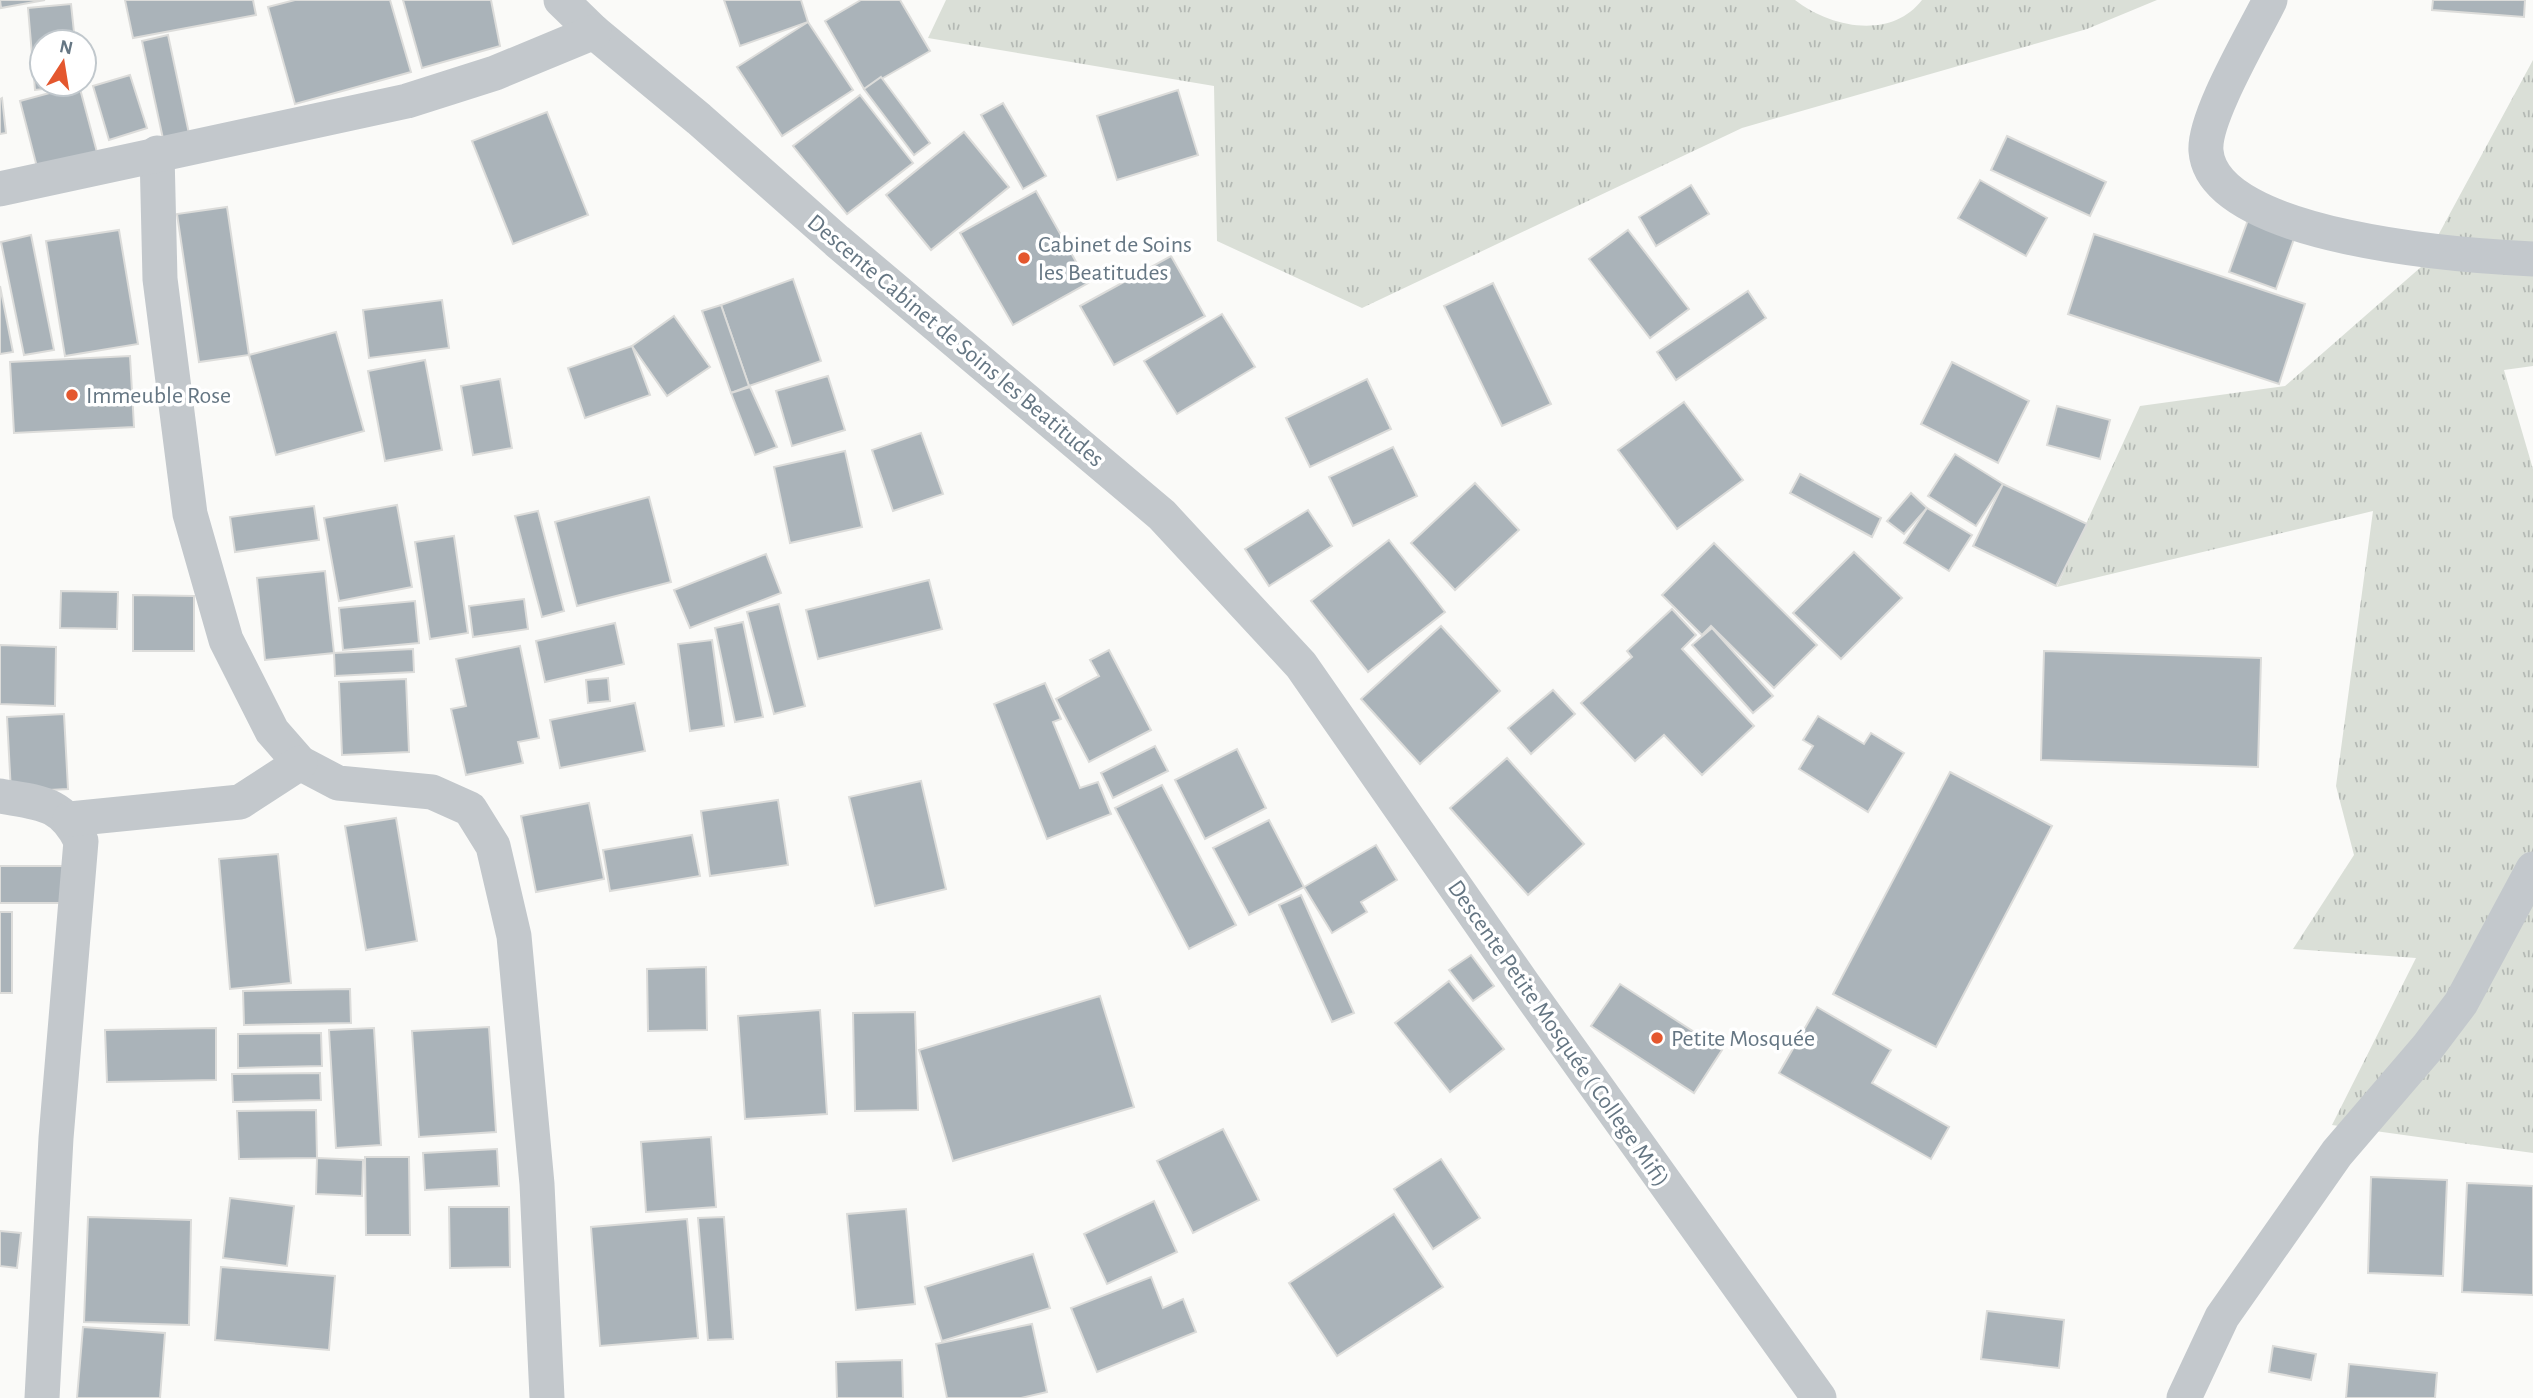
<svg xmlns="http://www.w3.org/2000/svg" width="2533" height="1398" font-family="'Alegreya Sans',sans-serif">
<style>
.grass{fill:url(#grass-tufts)}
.building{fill:#aab3b9;stroke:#dcdcda;stroke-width:2}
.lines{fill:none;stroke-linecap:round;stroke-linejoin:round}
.street{stroke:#c3c8cc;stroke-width:35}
.poi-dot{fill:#e4572e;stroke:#fff;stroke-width:2.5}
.labels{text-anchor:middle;stroke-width:7;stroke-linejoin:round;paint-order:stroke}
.poi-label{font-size:24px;fill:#657683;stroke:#fff;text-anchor:start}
.street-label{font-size:24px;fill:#657683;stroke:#fff}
</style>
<defs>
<pattern id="grass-tufts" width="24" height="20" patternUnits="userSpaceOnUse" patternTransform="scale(1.75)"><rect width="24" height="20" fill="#dadfd7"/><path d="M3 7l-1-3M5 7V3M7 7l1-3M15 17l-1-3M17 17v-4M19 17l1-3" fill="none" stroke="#b4b9b4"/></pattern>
</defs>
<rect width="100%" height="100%" fill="#fafaf8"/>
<g class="grass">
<path d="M946 0H1795C1831 28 1891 40 1922 0H2157L2087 29 1742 128 1362 308 1217 241 1214 86 928 38Z"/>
<polygon points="2533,60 2533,366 2504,370 2533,469 2533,1153 2332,1125 2416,958 2293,949 2354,855 2336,786 2373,511 2057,587 2140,406 2285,386 2421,267"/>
</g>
<g class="building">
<polygon points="0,0 45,0 1,8"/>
<polygon points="125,0 253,0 256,15 133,38"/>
<polygon points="295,0 390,0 411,72 295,104 268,7"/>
<polygon points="403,0 491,0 500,46 422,68"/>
<polygon points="724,0 801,0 808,22 740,46"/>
<polygon points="861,0 900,0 930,51 864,89 825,21"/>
<polygon points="2433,0 2525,0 2524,17 2432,10"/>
<polygon points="71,4 75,42 42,42 42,84 79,85 35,90 28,8"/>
<polygon points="808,22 853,90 782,136 737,67"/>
<polygon points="168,35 191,143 165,148 142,41"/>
<polygon points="130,75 147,128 109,140 93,86"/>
<polygon points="881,77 930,143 914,155 864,89"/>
<polygon points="79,85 98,156 38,171 20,101"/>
<polygon points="1178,90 1198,155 1117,180 1097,116"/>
<polygon points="860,95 913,163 847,214 793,146"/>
<polygon points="2,98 6,133 0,134 0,99"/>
<polygon points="1003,103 1046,176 1023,189 981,115"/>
<polygon points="547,112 588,215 513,244 472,141"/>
<polygon points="964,132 1009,187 931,250 886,195"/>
<polygon points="2007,136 2106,182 2090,216 1991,170"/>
<polygon points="1980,180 2047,218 2026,256 1958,218"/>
<polygon points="1691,185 1709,214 1656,246 1639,217"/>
<polygon points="1036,191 1088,283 1013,325 960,233"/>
<polygon points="227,207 249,355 199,362 177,214"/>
<polygon points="2248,220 2295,236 2276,289 2229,272"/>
<polygon points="119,230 138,344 65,356 46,241"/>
<polygon points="1628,230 1689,309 1650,338 1589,259"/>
<polygon points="2094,234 2305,304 2279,384 2068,314"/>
<polygon points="31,235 54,350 24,355 1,242"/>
<polygon points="1171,256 1205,316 1114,365 1080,306"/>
<polygon points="793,279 821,361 749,386 721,305"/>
<polygon points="1493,283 1551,404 1502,426 1444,306"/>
<polygon points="0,286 13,352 0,354"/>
<polygon points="1748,291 1766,318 1676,380 1657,352"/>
<polygon points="442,300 449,348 369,358 363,310"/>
<polygon points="721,305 749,386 731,393 702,311"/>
<polygon points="1222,314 1255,367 1177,414 1144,361"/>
<polygon points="674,316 710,367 667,396 632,346"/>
<polygon points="336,332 364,431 276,455 249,355"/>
<polygon points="632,346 650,395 585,418 568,368"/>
<polygon points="130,356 134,427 14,433 10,362"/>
<polygon points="425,360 442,450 385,461 368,371"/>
<polygon points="1952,362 2029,401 1998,463 1921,424"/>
<polygon points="828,376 845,430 792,446 776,391"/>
<polygon points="500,379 512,448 473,455 461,386"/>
<polygon points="1367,379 1391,429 1310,467 1286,418"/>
<polygon points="750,387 777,447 755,455 731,393"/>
<polygon points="1684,402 1743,480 1677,529 1618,450"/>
<polygon points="2057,406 2110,420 2100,459 2047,445"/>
<polygon points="921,433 943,494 893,511 872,450"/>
<polygon points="1393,447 1417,496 1353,526 1329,477"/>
<polygon points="845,451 862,527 790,543 774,467"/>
<polygon points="1955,454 2003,484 1976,526 1928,496"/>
<polygon points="1800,474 1881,518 1872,537 1790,493"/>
<polygon points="1475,483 1519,530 1455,590 1411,543"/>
<polygon points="2003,484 2087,524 2056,586 1973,546"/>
<polygon points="1911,493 1927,508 1904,534 1887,521"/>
<polygon points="649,497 671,582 577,606 555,522"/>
<polygon points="397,505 412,587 339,601 324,518"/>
<polygon points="314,506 319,540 235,552 230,517"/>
<polygon points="1927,508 1972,535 1949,571 1904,543"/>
<polygon points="1308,510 1332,546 1269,586 1245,549"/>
<polygon points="538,511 564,611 542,617 515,516"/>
<polygon points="454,536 468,633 430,639 415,542"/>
<polygon points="1389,540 1445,612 1368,672 1311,601"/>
<polygon points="1714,543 1817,645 1774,688 1711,626 1702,635 1662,595"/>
<polygon points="1854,552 1902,598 1841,659 1793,613"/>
<polygon points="766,554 781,593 690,628 674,590"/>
<polygon points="325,571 334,653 265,660 257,578"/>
<polygon points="929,580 942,629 818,659 806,610"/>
<polygon points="61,591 118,592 117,629 60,628"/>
<polygon points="133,595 194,596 194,651 133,651"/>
<polygon points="524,599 528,629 473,637 469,606"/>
<polygon points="415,601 419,643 343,650 339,608"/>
<polygon points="779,604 805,706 774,714 747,612"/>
<polygon points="1672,609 1696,635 1682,649 1754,726 1702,775 1664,735 1635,761 1581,703 1632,657 1627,651"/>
<polygon points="743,622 763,717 735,722 715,628"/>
<polygon points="615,623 624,664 545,682 536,641"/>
<polygon points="1441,626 1500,691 1420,764 1361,699"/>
<polygon points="1712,628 1773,696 1753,713 1692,645"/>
<polygon points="712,640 724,726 690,731 678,644"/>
<polygon points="0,645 56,647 55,706 0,704"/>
<polygon points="520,646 539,738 518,742 523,763 466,775 451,709 466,706 456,659"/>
<polygon points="413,649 414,672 335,676 334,653"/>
<polygon points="1109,650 1151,730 1089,762 1056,699 1099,676 1090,660"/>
<polygon points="2044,651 2261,658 2258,767 2041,760"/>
<polygon points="608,678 610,701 588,703 586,680"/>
<polygon points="406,679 409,752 342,755 339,682"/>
<polygon points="1045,683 1061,719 1053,722 1080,788 1098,782 1111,814 1047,839 994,704"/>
<polygon points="1553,690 1575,714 1531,754 1508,728"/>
<polygon points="635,703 645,751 560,768 550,720"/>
<polygon points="64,714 68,789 11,792 7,717"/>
<polygon points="1818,716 1864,744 1871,733 1904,753 1868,812 1799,769 1813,746 1803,740"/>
<polygon points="1155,746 1168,771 1113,798 1101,773"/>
<polygon points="1237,749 1266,808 1205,839 1175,780"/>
<polygon points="1507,758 1584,844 1528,895 1450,808"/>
<polygon points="1950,772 2052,826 1936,1047 1833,994"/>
<polygon points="921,781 946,889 875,906 849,797"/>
<polygon points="1162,785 1236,925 1189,949 1115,808"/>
<polygon points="778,800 788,865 710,876 701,811"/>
<polygon points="589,803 604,879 536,892 521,816"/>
<polygon points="396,818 417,941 366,950 345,826"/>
<polygon points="1269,820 1304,887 1249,915 1213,848"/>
<polygon points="692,835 700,876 610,891 603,850"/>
<polygon points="1376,845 1397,880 1361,902 1367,912 1332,933 1304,887"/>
<polygon points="278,854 291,983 230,989 219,859"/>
<rect x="0" y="866" width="65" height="37"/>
<polygon points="1301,895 1354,1013 1332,1022 1279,905"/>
<rect x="0" y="912" width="12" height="81"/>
<polygon points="1471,955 1494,986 1473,1001 1449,970"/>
<polygon points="706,967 707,1030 648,1031 647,969"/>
<polygon points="1449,981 1504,1049 1450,1092 1395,1023"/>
<polygon points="1620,984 1722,1050 1694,1093 1591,1026"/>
<polygon points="350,989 351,1023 244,1025 243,991"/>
<polygon points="1100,996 1134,1107 953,1161 919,1050"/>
<polygon points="1817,1007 1891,1050 1872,1083 1949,1127 1931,1159 1779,1073"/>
<polygon points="820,1010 827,1114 745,1119 738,1016"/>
<polygon points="915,1012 918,1110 855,1111 853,1013"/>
<polygon points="489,1027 496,1132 419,1137 412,1031"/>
<polygon points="216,1028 216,1080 107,1082 105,1030"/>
<polygon points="374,1028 381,1145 336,1148 329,1030"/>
<polygon points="321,1033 322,1066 238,1068 238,1034"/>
<polygon points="320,1073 321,1100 233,1102 232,1074"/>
<polygon points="316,1110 317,1158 239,1159 237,1111"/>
<polygon points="1223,1129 1259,1200 1193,1233 1157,1161"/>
<polygon points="711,1137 716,1207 646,1212 641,1142"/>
<polygon points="497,1149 499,1186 425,1190 423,1153"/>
<polygon points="365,1157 409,1157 410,1235 366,1235"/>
<polygon points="317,1158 363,1160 362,1196 316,1194"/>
<polygon points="1441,1159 1480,1218 1433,1249 1394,1189"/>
<polygon points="2371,1177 2447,1180 2443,1276 2368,1273"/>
<polygon points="2467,1183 2533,1186 2533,1295 2462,1292"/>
<polygon points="230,1198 294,1206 287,1266 223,1258"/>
<polygon points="1154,1201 1177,1252 1107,1284 1084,1234"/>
<polygon points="449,1207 509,1207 510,1267 450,1268"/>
<polygon points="906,1209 915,1304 856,1310 847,1214"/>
<polygon points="1394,1214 1443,1287 1337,1356 1289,1283"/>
<polygon points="88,1217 191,1220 189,1325 84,1322"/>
<polygon points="724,1217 733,1339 708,1340 698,1218"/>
<polygon points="687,1219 698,1338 600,1346 591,1227"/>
<polygon points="0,1231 21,1233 17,1268 0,1266"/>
<polygon points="1033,1254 1050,1308 942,1341 925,1287"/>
<polygon points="221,1267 335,1276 329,1350 215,1340"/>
<polygon points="1151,1277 1163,1308 1183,1299 1196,1332 1097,1372 1071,1308"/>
<polygon points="1987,1311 2064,1320 2059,1368 1981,1359"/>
<polygon points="1032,1324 1047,1392 1021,1398 947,1398 936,1344"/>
<polygon points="83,1327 165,1333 160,1398 77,1398"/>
<polygon points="2273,1346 2316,1354 2311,1380 2269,1372"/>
<polygon points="902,1360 903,1398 837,1398 836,1362"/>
<polygon points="2349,1364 2437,1373 2435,1398 2346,1398"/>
</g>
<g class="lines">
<g class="street">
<polyline points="561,0 594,32 699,119 837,241 1162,515 1301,665 1523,984 1819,1398"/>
<path d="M2270 0C2254 33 2203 118 2206 151 2213 239 2466 256 2533 259"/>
<polyline points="157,153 160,279 190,514 226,640 272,731 300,763 338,783 432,792 470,809 493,846 514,936 537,1184 547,1398"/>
<polyline points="0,189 407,101 495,73 594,32"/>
<path d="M0 796C40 803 62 802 81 841L56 1138 42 1398"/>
<polyline points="70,819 240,802 300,763"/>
<polyline points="2184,1398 2222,1317 2337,1153 2427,1048 2461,1003 2533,869"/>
</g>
</g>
<g class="poi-dot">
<circle cx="1024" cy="258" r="7"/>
<circle cx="72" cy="395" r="7"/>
<circle cx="1657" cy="1038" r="7"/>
</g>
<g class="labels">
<g class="poi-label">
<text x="1038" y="252">Cabinet de Soins<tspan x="1038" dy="28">les Beatitudes</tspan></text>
<text x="86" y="403">Immeuble Rose</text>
<text x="1671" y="1046">Petite Mosquée</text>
</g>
<g class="street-label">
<text transform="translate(956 340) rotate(40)" y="8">Descente Cabinet de Soins les Beatitudes</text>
<text transform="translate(1559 1033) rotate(55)" y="8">Descente Petite Mosquée ( College Mifi)</text>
</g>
</g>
<g transform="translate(63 63) rotate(12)"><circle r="33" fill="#ffffff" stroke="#c1c8cd" stroke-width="2"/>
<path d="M0-5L12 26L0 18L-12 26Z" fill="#e4572e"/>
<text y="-10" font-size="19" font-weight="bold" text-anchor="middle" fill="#657683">N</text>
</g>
</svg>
